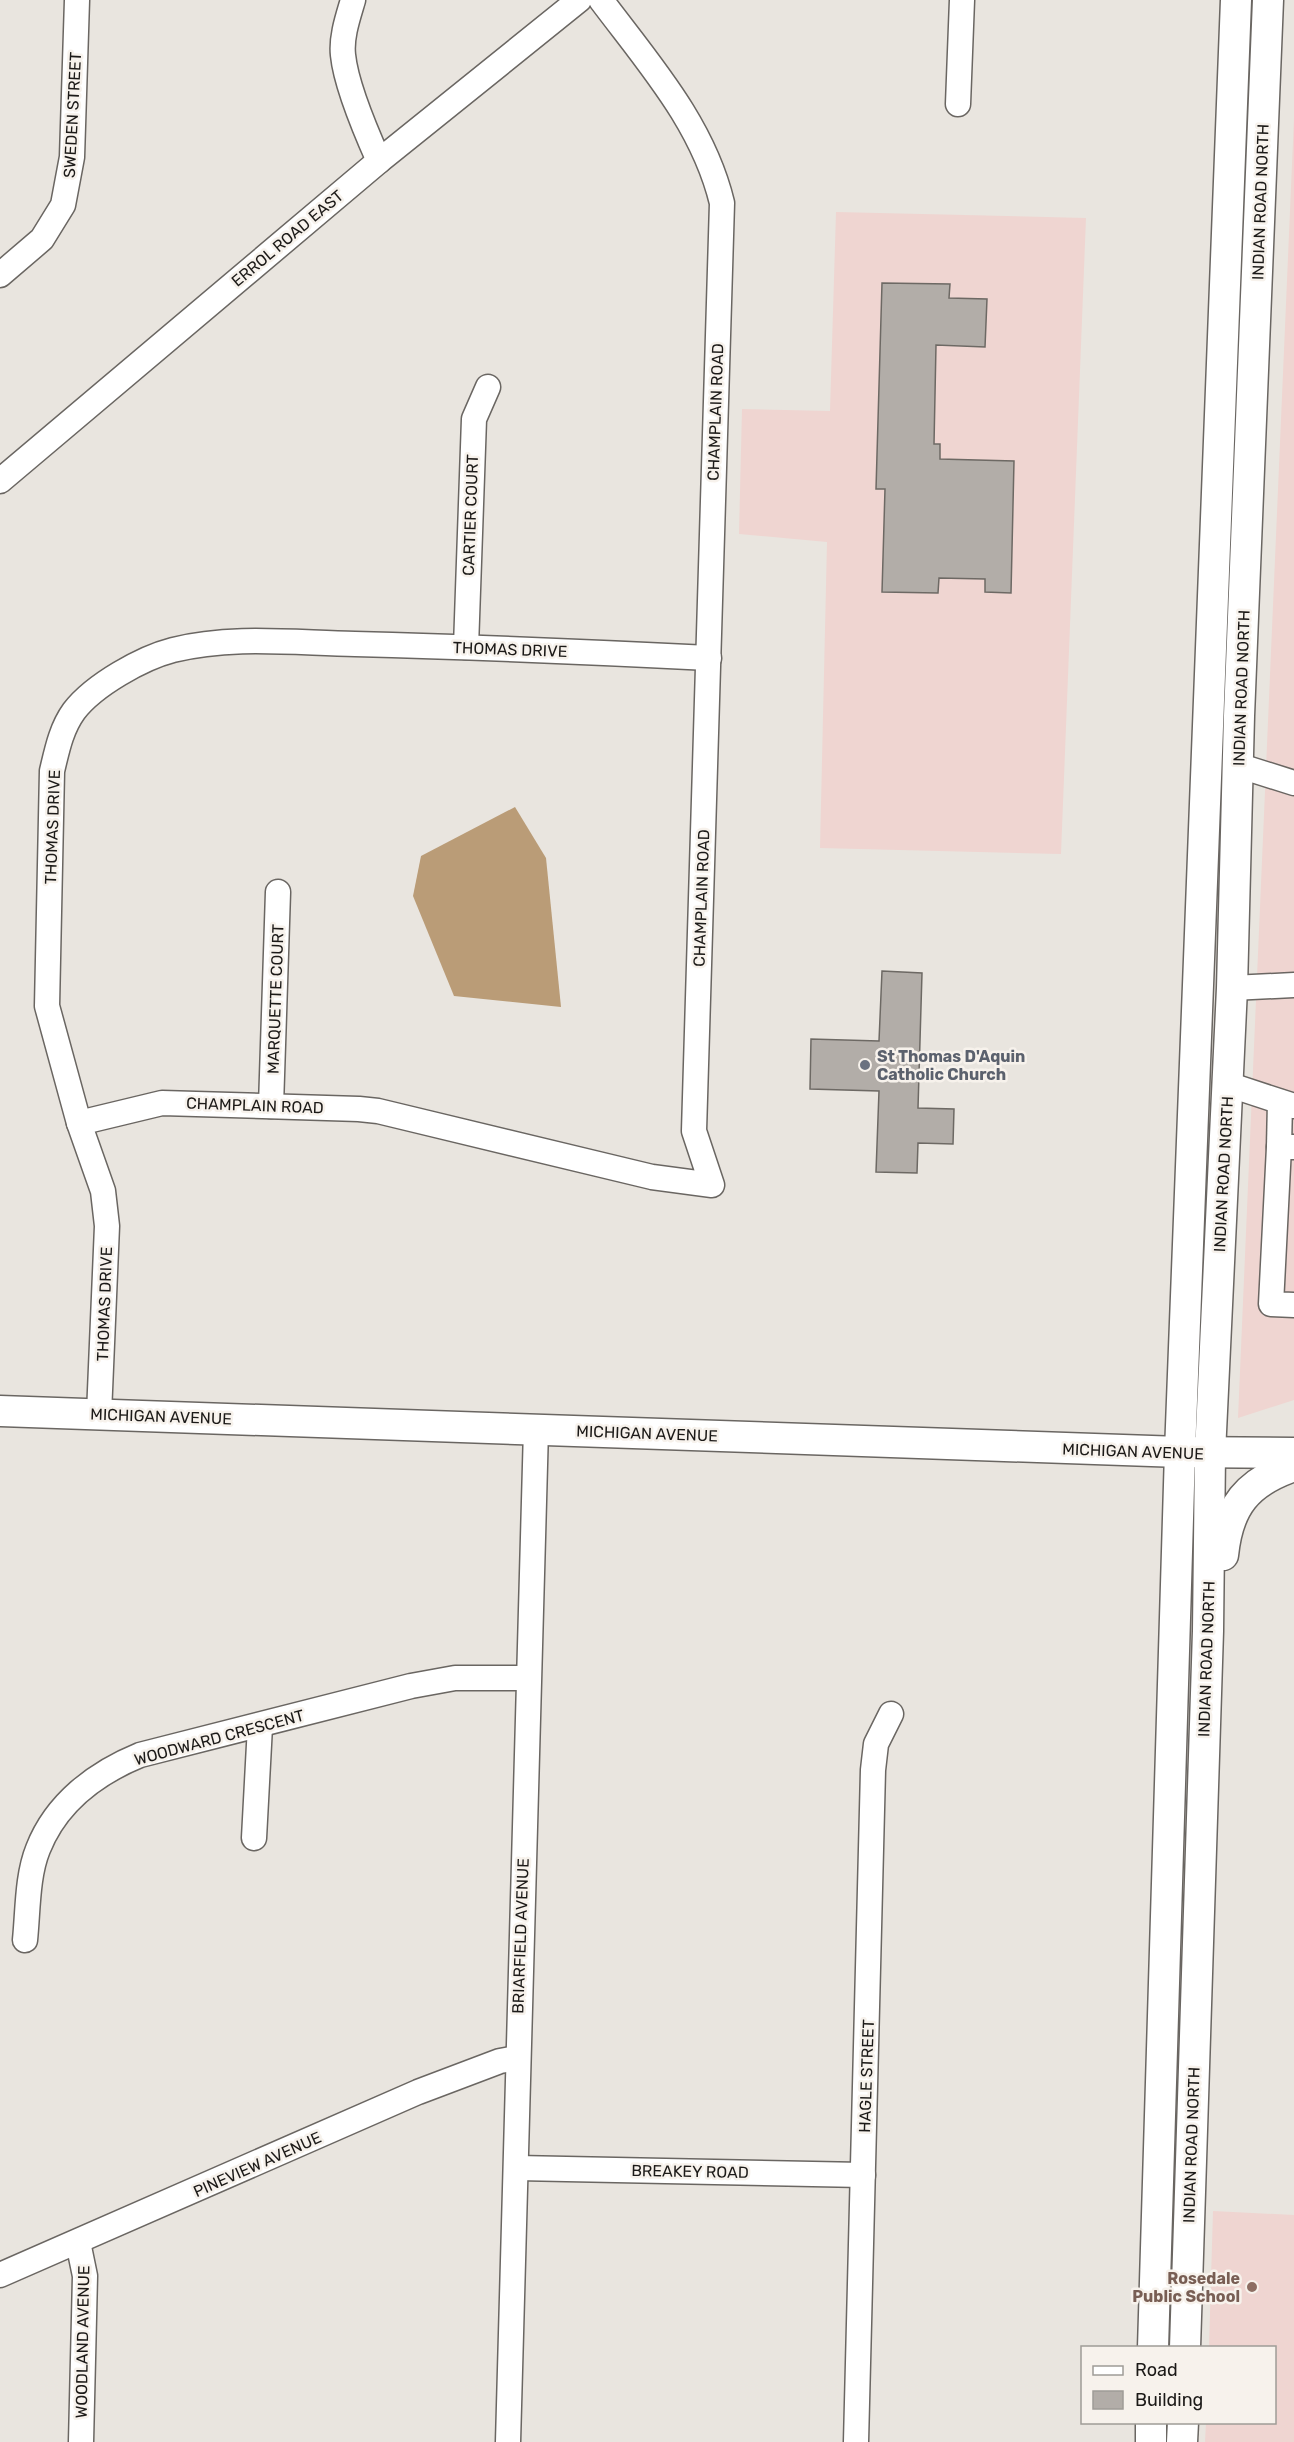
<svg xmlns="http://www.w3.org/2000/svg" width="1294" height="2442" font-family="Rubik,sans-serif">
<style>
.education{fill:#efd5d1}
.forest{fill:#ba9c77}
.building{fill:#b2ada8;stroke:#6d6964;stroke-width:1.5}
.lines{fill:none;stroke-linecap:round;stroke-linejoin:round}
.minor-casing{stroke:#6a6662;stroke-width:27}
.major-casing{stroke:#6a6662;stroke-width:33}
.minor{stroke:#fff;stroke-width:24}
.major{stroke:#fff;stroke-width:30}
.worship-dot{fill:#6b7280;stroke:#f7f2ec;stroke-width:2}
.education-dot{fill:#8d6e63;stroke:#f7f2ec;stroke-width:2}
.labels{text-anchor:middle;stroke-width:5;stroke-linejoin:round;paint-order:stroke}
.street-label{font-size:16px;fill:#1c1a18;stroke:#f7f2ec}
.worship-label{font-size:16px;font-weight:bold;fill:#5b616d;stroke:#f7f2ec;text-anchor:start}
.education-label{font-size:16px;font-weight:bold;fill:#785e54;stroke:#f7f2ec;text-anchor:end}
</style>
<rect width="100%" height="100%" fill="#e9e5df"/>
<g class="education">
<polygon points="1294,118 1294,1400 1238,1418"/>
<polygon points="836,212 1086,218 1061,854 820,848 827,542 739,534 742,409 830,411"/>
<polygon points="1213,2211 1294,2215 1294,2442 1205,2442 1206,2423 1274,2422 1274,2348 1209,2347"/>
</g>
<polygon class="forest" points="515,807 546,858 561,1007 454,996 413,896 421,856"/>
<g class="building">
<polygon points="882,283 950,284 949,298 987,299 985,347 936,345 934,444 940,444 940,459 1014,461 1011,593 985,592 985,579 939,578 938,593 882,592 885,489 876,489"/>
<polygon points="882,971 922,973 918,1108 954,1109 953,1144 918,1143 917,1173 876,1172 879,1091 810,1089 811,1039 879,1041"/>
</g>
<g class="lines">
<g class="minor-casing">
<g id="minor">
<path d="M353 0C348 17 341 37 343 55 346 85 366 132 379 161"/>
<polyline points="958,104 962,0"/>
<polyline points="0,275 42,239 63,205 72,157 77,0"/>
<polyline points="0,481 379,161 579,0"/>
<polyline points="466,647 474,419 488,387"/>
<polyline points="1237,765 1294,783"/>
<polyline points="1232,988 1294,985"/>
<polyline points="1227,1084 1294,1106"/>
<polyline points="271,1106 278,892"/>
<path d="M79 1123 162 1103 359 1109 378 1111 652 1177 712 1185 694 1131 722 203C703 124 649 64 601 0"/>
<polyline points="1279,1147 1280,1102"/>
<polyline points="1294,1147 1279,1147 1271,1304 1294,1305"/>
<path d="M99 1414 107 1226 103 1191 79 1123 47 1006 52 771C57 750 61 729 74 711 94 685 142 658 173 650 232 635 295 643 355 644 473 647 591 652 709 658"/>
<polyline points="254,1838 260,1726"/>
<path d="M25 1940C28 1911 27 1876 38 1849 56 1803 96 1773 140 1755L411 1686 455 1678H528"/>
<polyline points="517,2168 863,2175"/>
<polyline points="78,2242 85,2276 81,2442"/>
<polyline points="0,2275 418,2092 500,2061 517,2058"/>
<polyline points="508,2442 536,1429"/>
<polyline points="856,2442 873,1770 876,1744 891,1714"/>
</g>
</g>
<g class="major-casing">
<g id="major">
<polyline points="0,1411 1180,1452 1294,1453"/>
<path d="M1223 1555C1228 1506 1247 1482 1294 1466"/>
<polyline points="1153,2348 1180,1452 1236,0"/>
<polyline points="1185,2348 1208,1631 1210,1453 1232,988 1239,716 1268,0"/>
<polyline points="1151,2442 1151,2422"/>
<polyline points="1182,2442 1183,2422"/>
</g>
</g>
<use href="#minor" class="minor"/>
<use href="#major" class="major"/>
</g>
<circle class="worship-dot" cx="865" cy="1065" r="6"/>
<circle class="education-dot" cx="1252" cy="2287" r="6"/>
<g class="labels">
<g class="street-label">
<text transform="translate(72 115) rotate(-87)" y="6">SWEDEN STREET</text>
<text transform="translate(1260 202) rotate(-88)" y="6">INDIAN ROAD NORTH</text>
<text transform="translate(287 238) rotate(-40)" y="6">ERROL ROAD EAST</text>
<text transform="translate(715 412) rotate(-88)" y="6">CHAMPLAIN ROAD</text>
<text transform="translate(470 515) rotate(-88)" y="6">CARTIER COURT</text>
<text transform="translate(510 649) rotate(2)" y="6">THOMAS DRIVE</text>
<text transform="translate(1241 688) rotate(-88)" y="6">INDIAN ROAD NORTH</text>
<text transform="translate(52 827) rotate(-88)" y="6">THOMAS DRIVE</text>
<text transform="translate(701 898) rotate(-88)" y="6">CHAMPLAIN ROAD</text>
<text transform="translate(275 999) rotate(-88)" y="6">MARQUETTE COURT</text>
<text transform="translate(255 1105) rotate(2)" y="6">CHAMPLAIN ROAD</text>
<text transform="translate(1223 1174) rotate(-87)" y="6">INDIAN ROAD NORTH</text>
<text transform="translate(104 1304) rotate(-88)" y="6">THOMAS DRIVE</text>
<text transform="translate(161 1416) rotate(2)" y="6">MICHIGAN AVENUE</text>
<text transform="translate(647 1433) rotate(2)" y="6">MICHIGAN AVENUE</text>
<text transform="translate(1133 1451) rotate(2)" y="6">MICHIGAN AVENUE</text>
<text transform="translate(1206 1659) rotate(-88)" y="6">INDIAN ROAD NORTH</text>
<text transform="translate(219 1737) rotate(-15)" y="6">WOODWARD CRESCENT</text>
<text transform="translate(520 1936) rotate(-88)" y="6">BRIARFIELD AVENUE</text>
<text transform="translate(866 2076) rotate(-88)" y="6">HAGLE STREET</text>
<text transform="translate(1191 2145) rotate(-88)" y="6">INDIAN ROAD NORTH</text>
<text transform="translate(257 2164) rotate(-24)" y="6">PINEVIEW AVENUE</text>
<text transform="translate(690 2171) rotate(1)" y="6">BREAKEY ROAD</text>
<text transform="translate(82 2342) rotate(-89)" y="6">WOODLAND AVENUE</text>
</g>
<g class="worship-label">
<text x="877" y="1062">St Thomas D'Aquin<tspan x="877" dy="18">Catholic Church</tspan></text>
</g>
<g class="education-label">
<text x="1240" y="2284">Rosedale<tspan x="1240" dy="18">Public School</tspan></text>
</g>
</g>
<rect x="1081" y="2346" width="195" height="78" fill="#f7f2ec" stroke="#9f9c97" stroke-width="1.5"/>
<rect x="1093" y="2366" width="30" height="9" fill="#ffffff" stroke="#9f9c97" stroke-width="1.5"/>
<text x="1135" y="2376" font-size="18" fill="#1c1a18">Road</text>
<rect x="1093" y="2391" width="30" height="18" fill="#b2ada8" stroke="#9f9c97" stroke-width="1.5"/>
<text x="1135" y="2406" font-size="18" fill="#1c1a18">Building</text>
</svg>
